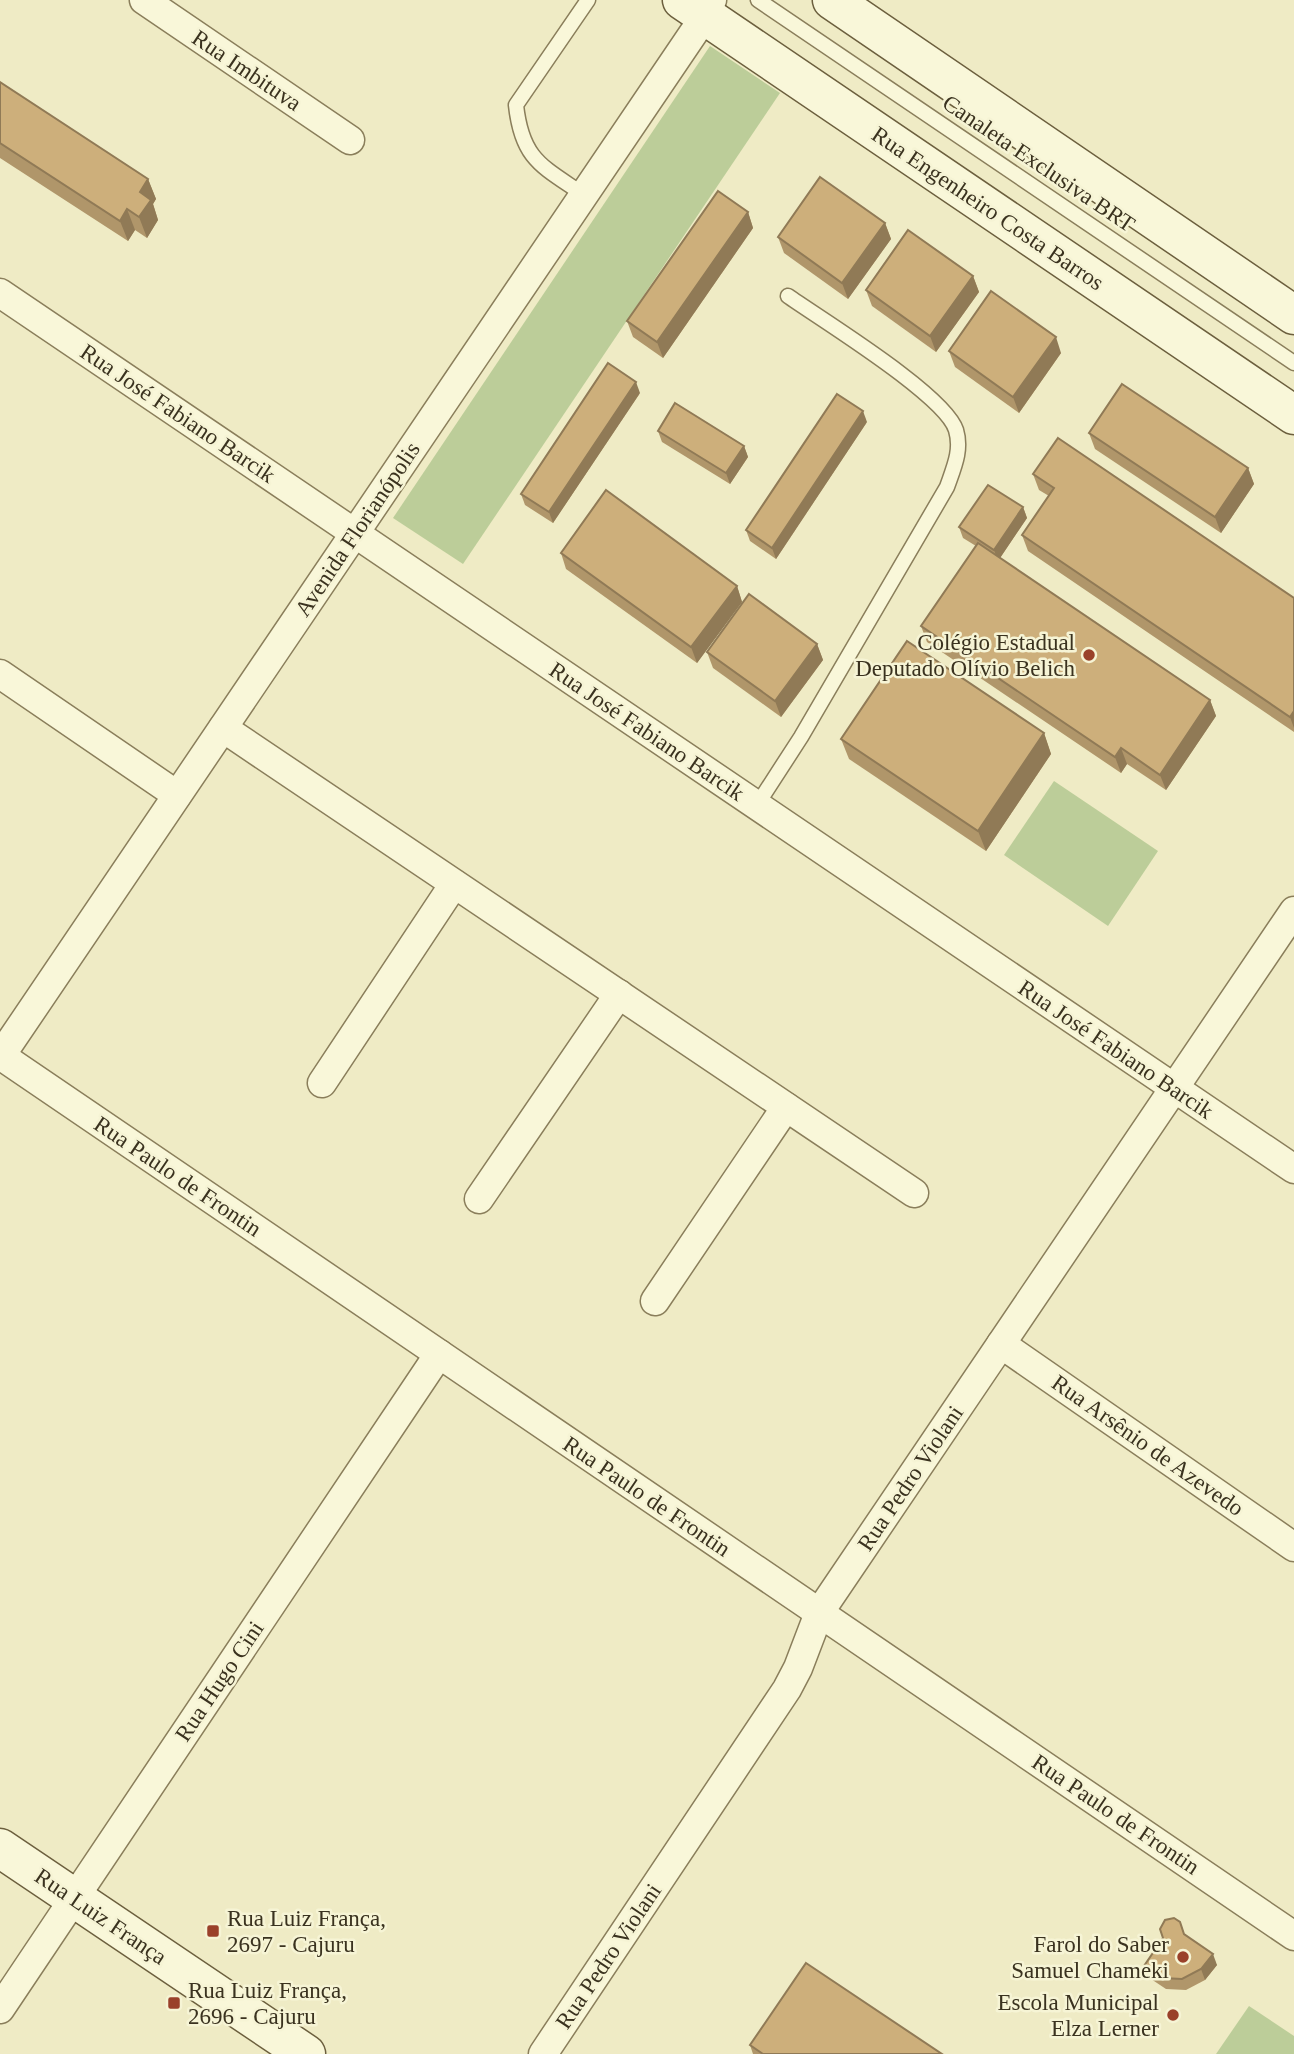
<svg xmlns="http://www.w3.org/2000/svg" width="1294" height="2054" font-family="Georgia,serif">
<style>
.green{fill:#bccd99}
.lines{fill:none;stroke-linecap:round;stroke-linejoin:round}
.lane-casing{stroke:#8a7e5b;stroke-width:17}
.street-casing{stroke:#8a7e5b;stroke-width:31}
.secondary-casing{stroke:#6c5f3e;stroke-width:41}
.lane{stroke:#f9f7d9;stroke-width:14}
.street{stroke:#f9f7d9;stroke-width:28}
.secondary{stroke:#f9f7d9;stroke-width:38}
.wall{fill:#b0966a}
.shaded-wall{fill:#907a56}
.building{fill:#cdaf7b;stroke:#907a56;stroke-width:2}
.poi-dot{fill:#9a412a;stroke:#f6f4d5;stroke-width:2.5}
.labels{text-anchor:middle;stroke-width:5;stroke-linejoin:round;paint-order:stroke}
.street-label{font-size:23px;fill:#3a321f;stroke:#f6f4d5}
.poi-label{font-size:23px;fill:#3a321f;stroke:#f6f4d5;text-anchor:end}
</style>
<rect width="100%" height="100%" fill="#efebc5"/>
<g class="green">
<polygon points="710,46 780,93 463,564 393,518"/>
<polygon points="1054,781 1158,851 1108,926 1004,855"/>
<polygon points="1249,2006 1294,2036 1294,2054 1216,2054"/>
</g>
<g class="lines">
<g class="lane-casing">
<g id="lane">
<polyline points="758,0 1294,363"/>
<path d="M584 195C542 166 522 160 516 105L588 0"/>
<path d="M757 805 801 737 947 487C954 467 962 450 956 430 945 395 822 320 788 296"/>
</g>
</g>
<g class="street-casing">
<g id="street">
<polyline points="144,0 350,140"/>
<polyline points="0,293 1294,1169"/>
<polyline points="0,674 177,795"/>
<polyline points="223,728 914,1193"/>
<polyline points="0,1055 1294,1936"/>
<polyline points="0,1057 705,16 712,0"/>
<polyline points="322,1083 454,884"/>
<polyline points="479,1199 619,994"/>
<polyline points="655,1301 786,1107"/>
<polyline points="1001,1344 1294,1547"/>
<polyline points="0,2009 439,1354"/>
<polyline points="543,2054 787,1689 798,1668 819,1613 1294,911"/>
</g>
</g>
<g class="secondary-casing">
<g id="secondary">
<polyline points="682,0 1294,415"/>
<polyline points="832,0 1294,315"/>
<polyline points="0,1848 306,2054"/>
</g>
</g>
<use href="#lane" class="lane"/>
<use href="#street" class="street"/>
<use href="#secondary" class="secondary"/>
</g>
<g class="wall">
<polygon points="0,82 148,179 156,199 153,204 158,220 147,238 135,230 128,241 0,158"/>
<polygon points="748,212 753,228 663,358 633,337 627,321"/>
<polygon points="885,223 891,239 848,299 784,253 778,237"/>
<polygon points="973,276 979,292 936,352 872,306 866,290"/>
<polygon points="949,351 1061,353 1019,413 955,367"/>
<polygon points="640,393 553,523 525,505 521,494"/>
<polygon points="867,422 776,559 750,541 746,530"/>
<polygon points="658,431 744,446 748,457 730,484 662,442"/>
<polygon points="1089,433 1248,468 1254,484 1221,533 1095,449"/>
<polygon points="1033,474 1294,598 1294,732 1028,551 1022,535 1049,496 1039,490"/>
<polygon points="1023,507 1027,518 1000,558 1210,700 1216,716 1166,790 1127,764 1121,773 927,642 921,626 976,546 963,538 959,527"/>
<polygon points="561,553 737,586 742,602 697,663 566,569"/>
<polygon points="817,644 823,660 781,717 713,668 707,652"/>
<polygon points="1044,733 1051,754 986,851 849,759 841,739"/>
<polygon points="1184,1934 1217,1965 1205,1980 1186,1990 1166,1989 1148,1977 1144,1966"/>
<polygon points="750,2045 942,2054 753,2054"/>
</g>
<g class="shaded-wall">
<polygon points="148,179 156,199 153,204 158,220 147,238 139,217 140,192"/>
<polygon points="127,209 135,230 128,241 120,221"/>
<polygon points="748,212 753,228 663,358 657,342"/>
<polygon points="885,223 891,239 848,299 842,283"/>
<polygon points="973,276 979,292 936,352 930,336"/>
<polygon points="1056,337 1061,353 1019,413 1013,397"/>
<polygon points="636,382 640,393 553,523 549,512"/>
<polygon points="863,411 867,422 776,559 772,548"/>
<polygon points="744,446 748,457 730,484 726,473"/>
<polygon points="1248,468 1254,484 1221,533 1215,517"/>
<polygon points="1023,507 1027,518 998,561 994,550"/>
<polygon points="737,586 742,602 697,663 691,647"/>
<polygon points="817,644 823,660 781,717 775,701"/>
<polygon points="1210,700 1216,716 1166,790 1160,775"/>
<polygon points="1294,711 1294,728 1290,717"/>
<polygon points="1044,733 1051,754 986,851 978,831"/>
<polygon points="1121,748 1127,764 1121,773 1115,757"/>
<polygon points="1213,1954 1217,1965 1205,1980 1201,1969"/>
</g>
<g class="building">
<polygon points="0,82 148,179 140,192 151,200 139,217 127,209 120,221 0,143"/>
<polygon points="820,177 885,223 842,283 778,237"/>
<polygon points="718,191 748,212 657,342 627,321"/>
<polygon points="908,230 973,276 930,336 866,290"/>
<polygon points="991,291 1056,337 1013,397 949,351"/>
<polygon points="608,363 636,382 549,512 521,494"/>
<polygon points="1122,384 1248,468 1215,517 1089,433"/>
<polygon points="837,394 863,411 772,548 746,530"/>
<polygon points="675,403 744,446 726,473 658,431"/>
<polygon points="1058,438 1294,598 1294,711 1290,717 1022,535 1054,488 1033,474"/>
<polygon points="988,485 1023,507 994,550 959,527"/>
<polygon points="606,490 737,586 691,647 561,553"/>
<polygon points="978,543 1210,700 1160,775 1121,748 1115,757 921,626"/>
<polygon points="749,594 817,644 775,701 707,652"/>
<polygon points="907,641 1044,733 978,831 841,739"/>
<polygon points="1174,1918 1180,1922 1184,1934 1213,1954 1201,1969 1182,1979 1162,1978 1144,1966 1163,1938 1160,1929 1165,1920"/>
<polygon points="806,1963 942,2054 763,2054 750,2045"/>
</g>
<g class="poi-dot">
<circle cx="1089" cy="655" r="7"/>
<rect x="206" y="1924" width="14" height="14" rx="3.5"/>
<circle cx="1183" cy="1957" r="7"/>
<rect x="167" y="1996" width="14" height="14" rx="3.5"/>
<circle cx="1173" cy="2015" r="7"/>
</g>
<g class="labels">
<g class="street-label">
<text transform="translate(247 70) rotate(34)" y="8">Rua Imbituva</text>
<text transform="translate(1039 163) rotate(34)" y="8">Canaleta Exclusiva BRT</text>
<text transform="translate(988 208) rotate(34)" y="8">Rua Engenheiro Costa Barros</text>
<text transform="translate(178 413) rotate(34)" y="8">Rua José Fabiano Barcik</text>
<text transform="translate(357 529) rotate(-56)" y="8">Avenida Florianópolis</text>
<text transform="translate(647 731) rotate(34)" y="8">Rua José Fabiano Barcik</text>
<text transform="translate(1116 1049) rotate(34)" y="8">Rua José Fabiano Barcik</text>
<text transform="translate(178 1176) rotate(34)" y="8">Rua Paulo de Frontin</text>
<text transform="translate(1148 1445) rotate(35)" y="8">Rua Arsênio de Azevedo</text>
<text transform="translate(910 1478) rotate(-56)" y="8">Rua Pedro Violani</text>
<text transform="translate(647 1496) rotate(34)" y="8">Rua Paulo de Frontin</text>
<text transform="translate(219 1681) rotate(-56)" y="8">Rua Hugo Cini</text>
<text transform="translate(1116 1814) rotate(34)" y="8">Rua Paulo de Frontin</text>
<text transform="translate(101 1916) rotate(34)" y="8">Rua Luiz França</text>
<text transform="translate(608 1956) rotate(-56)" y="8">Rua Pedro Violani</text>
</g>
<g class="poi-label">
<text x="1075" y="650">Colégio Estadual<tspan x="1075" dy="26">Deputado Olívio Belich</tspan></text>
<text x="227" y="1926" text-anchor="start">Rua Luiz França,<tspan x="227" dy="26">2697 - Cajuru</tspan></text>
<text x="1169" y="1952">Farol do Saber<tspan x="1169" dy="26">Samuel Chameki</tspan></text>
<text x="188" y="1998" text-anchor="start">Rua Luiz França,<tspan x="188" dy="26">2696 - Cajuru</tspan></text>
<text x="1159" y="2010">Escola Municipal<tspan x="1159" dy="26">Elza Lerner</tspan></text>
</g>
</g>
</svg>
